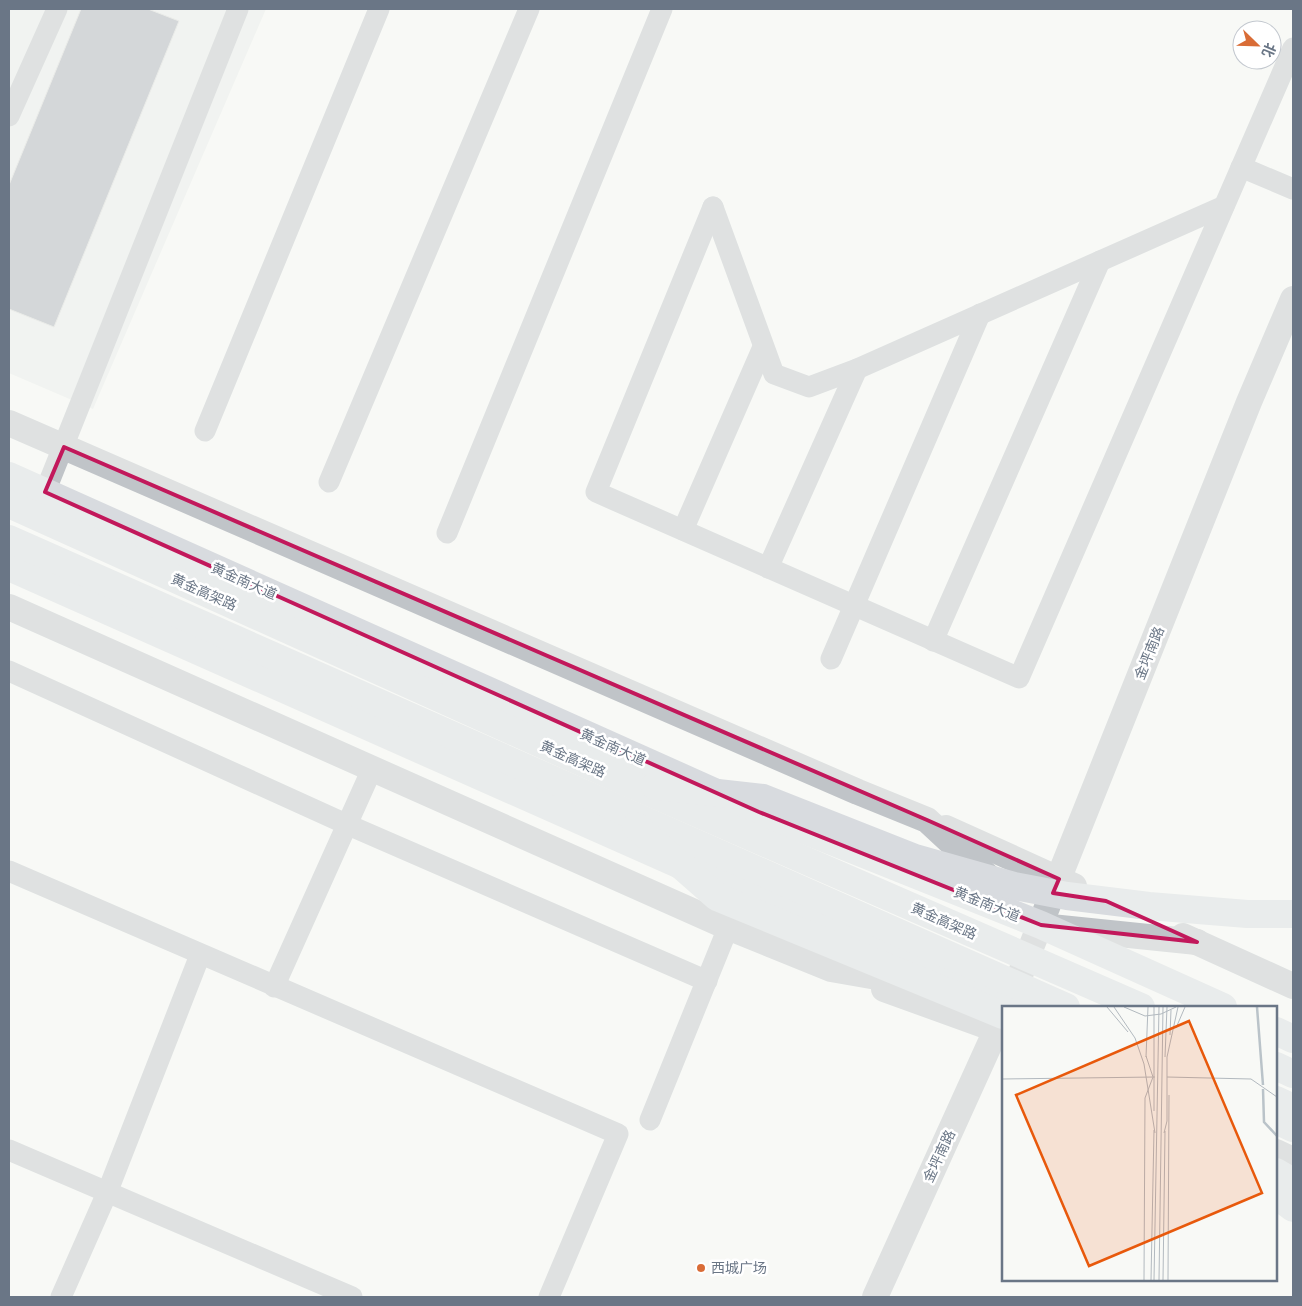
<svg xmlns="http://www.w3.org/2000/svg" width="1302" height="1306" font-family="Rubik,'Noto Sans SC',sans-serif">
<style>
.built{fill:#e9ebea}
.building{fill:#a8aeb6;stroke:#dadad9}
.lines{fill:none;stroke-linecap:round;stroke-linejoin:round}
.minor{stroke:#c0c4c8;stroke-width:21}
.tertiary{stroke:#c0c4c8;stroke-width:26}
.primary{stroke:#d8dbdf;stroke-width:28}
.trunk{stroke:#d8dbdf;stroke-width:28}
.marked{fill:none;stroke:#c2185b;stroke-width:4;stroke-linejoin:round}
.poi-dot{fill:#d96c36;stroke:#fff;stroke-width:2}
.labels{text-anchor:middle;stroke-width:5;stroke-linejoin:round;paint-order:stroke}
.street-label{font-size:14px;fill:#6a7686;stroke:#fff}
.poi-label{font-size:14px;fill:#6a7686;stroke:#fff;text-anchor:start}
.inset-river{fill:none;stroke:#bac3c9;stroke-width:2.5}
.inset-road{fill:none;stroke:#b2b9bf;stroke-width:1}
.view{fill:#e8590c;fill-opacity:0.15;stroke:#e8590c;stroke-width:2.5}
.inset-edge{fill:none;stroke:#6a7686;stroke-width:2.5}
</style>
<rect width="100%" height="100%" fill="#f8f9f6"/>
<polygon class="built" points="9,9 266,9 93,409 9,373"/>
<polygon class="building" points="81,9 148,9 179,21 54,327 9,309 9,185"/>
<g class="lines">
<g class="minor">
<polyline points="9,116 57,9"/>
<polyline points="1241,167 1293,189"/>
<polyline points="713,207 596,492 1019,678 1293,48"/>
<polyline points="713,207 774,374 809,387 857,369 1224,206"/>
<polyline points="205,431 379,9"/>
<polyline points="329,482 529,9"/>
<polyline points="45,492 238,9"/>
<polyline points="683,530 763,347"/>
<polyline points="447,533 662,9"/>
<polyline points="768,568 857,369"/>
<polyline points="933,641 1100,261"/>
<polyline points="831,659 980,314"/>
<polyline points="9,671 346,824 707,981"/>
<polyline points="9,871 618,1134 549,1297"/>
<polyline points="274,987 372,769"/>
<polyline points="650,1120 734,913"/>
<polyline points="9,1150 352,1297"/>
<polyline points="61,1297 107,1193 200,955"/>
</g>
<g class="tertiary">
<polyline points="9,423 858,792 927,820 996,884"/>
<polyline points="9,607 730,928 831,969 911,983"/>
<polyline points="946,828 1074,886"/>
<polyline points="1051,927 1197,942"/>
<polyline points="1183,936 1293,986"/>
<polyline points="884,989 1003,1032"/>
<polyline points="1008,1005 1249,402 1293,299"/>
<polyline points="1276,1152 1293,1160"/>
<polyline points="875,1297 1003,1015"/>
</g>
<g class="primary">
<polyline points="9,476 759,812 1041,925 1223,1007"/>
<polyline points="9,567 741,892 1025,1007"/>
<polyline points="1276,1031 1293,1039"/>
<polyline points="1276,1120 1293,1128"/>
</g>
<g class="trunk">
<polyline points="9,504 628,783 1141,1007"/>
<polyline points="9,539 1066,1007"/>
<polyline points="655,786 763,798 915,858 1014,886 1067,896 1149,906 1247,914 1293,914"/>
<polyline points="636,826 717,897 1003,1015"/>
<polyline points="1276,1066 1293,1074"/>
<polyline points="1276,1100 1293,1108"/>
<polyline points="1276,1172 1293,1182"/>
<polyline points="1276,1195 1293,1208"/>
</g>
</g>
<path d="M0 0H1302V1306H0ZM64 447 927 820 1059 879 1053 893 1106 901 1197 942 1041 925 759 812 45 492Z" fill="#f8f9f6" fill-opacity=".55" fill-rule="evenodd"/>
<path class="marked" d="M64 447 927 820 1059 879 1053 893 1106 901 1197 942 1041 925 759 812 45 492Z"/>
<circle class="poi-dot" cx="701" cy="1268" r="5"/>
<g class="labels">
<g class="street-label">
<text transform="translate(244 581) rotate(24)" y="5">黄金南大道</text>
<text transform="translate(204 592) rotate(24)" y="5">黄金高架路</text>
<text transform="translate(1149 653) rotate(-68)" y="5">金坪南路</text>
<text transform="translate(613 747) rotate(24)" y="5">黄金南大道</text>
<text transform="translate(573 759) rotate(24)" y="5">黄金高架路</text>
<text transform="translate(987 904) rotate(22)" y="5">黄金南大道</text>
<text transform="translate(944 921) rotate(24)" y="5">黄金高架路</text>
<text transform="translate(939 1156) rotate(-65)" y="5">金坪南路</text>
</g>
<g class="poi-label">
<text x="711" y="1273">西城广场</text>
</g>
</g>
<g transform="translate(1002 1006)">
<rect width="275" height="275" fill="#f8f9f6"/>
<path class="inset-river" d="M255 1 261 79M261 83 262 116 275 130"/>
<path class="inset-road" d="M105 1 126 26M112 1 133 32 142 58 153 127M122 1 143 10 159 8 174 1M174 22 183 1M168 29 169 4M144 51 146 1M163 51 165 1M165 71 249 73 275 91M0 73 153 71M152 105V1M162 127 165 115V51L176 1M142 274 143 92 151 71 144 50M149 274 152 124M152 274 157 1M157 274 161 1M161 274 163 125M166 274 167 89"/>
<path class="view" d="M187 15 260 187 87 260 14 89Z"/>
<rect width="275" height="275" class="inset-edge"/>
</g>
<rect width="1302" height="1306" fill="none" stroke="#6a7686" stroke-width="20"/>
<g transform="translate(1257 45) rotate(113)"><circle r="24" fill="#ffffff" stroke="#c3c8cf"/>
<path d="M0-4L9 19L0 12L-9 19Z" fill="#d96c36"/>
<text y="-8" font-size="14" font-weight="bold" text-anchor="middle" fill="#6a7686">北</text>
</g>
</svg>
